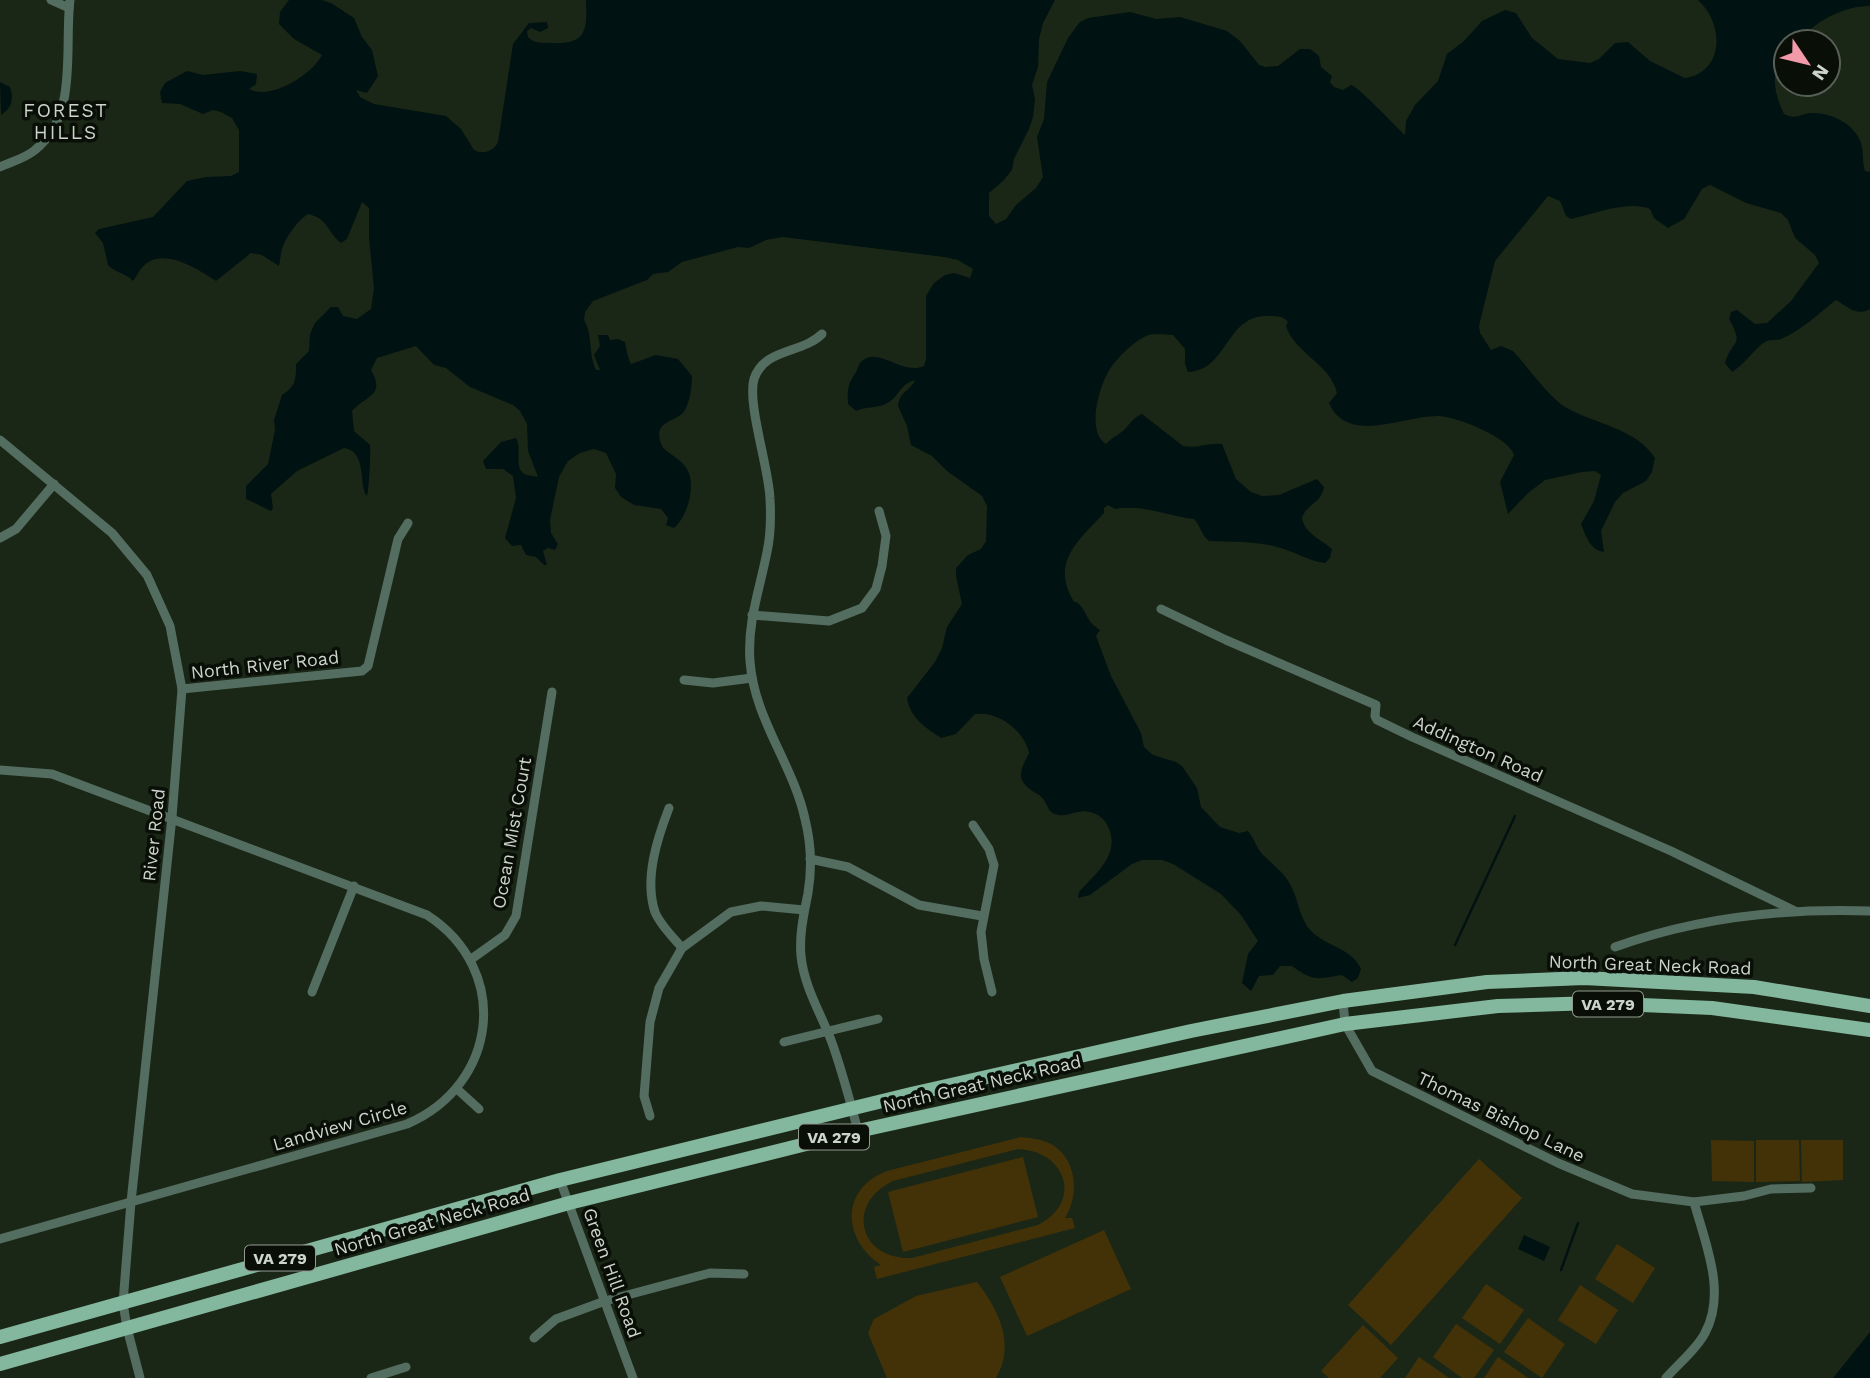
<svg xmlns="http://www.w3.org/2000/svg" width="1870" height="1378" font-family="'Work Sans',sans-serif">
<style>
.green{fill:#433208;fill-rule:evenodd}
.water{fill:#001211}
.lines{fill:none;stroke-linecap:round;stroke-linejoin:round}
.stream{stroke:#001211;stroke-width:2.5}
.street{stroke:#546d61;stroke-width:9}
.primary{stroke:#83b79e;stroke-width:14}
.labels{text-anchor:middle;stroke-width:7;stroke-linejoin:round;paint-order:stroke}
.shield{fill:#090e07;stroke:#929990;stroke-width:2}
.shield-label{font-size:16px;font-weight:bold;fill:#cdd5ca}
.street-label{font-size:18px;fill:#cdd5ca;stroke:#090e07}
.neighbourhood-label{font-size:19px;letter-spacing:2px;fill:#cdd5ca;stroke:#090e07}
</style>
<rect width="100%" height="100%" fill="#1b2716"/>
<g class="green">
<path d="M1021 1137C1030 1138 1040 1139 1049 1143 1077 1157 1080 1194 1065 1218H1072L1075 1228 877 1279 874 1267 881 1265C842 1239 840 1189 887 1171ZM1018 1149C1067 1151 1083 1202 1038 1225L912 1258C859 1260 845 1204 893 1181Z"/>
<polygon points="1711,1140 1754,1141 1754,1182 1712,1181"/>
<polygon points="1756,1140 1799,1140 1800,1181 1756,1182"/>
<polygon points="1801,1140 1843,1140 1843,1180 1802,1182"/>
<polygon points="1023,1157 1038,1217 903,1252 888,1192"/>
<polygon points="1479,1159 1522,1198 1391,1345 1348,1305"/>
<polygon points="1104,1230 1131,1289 1027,1336 1000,1277"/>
<polygon points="1617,1244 1655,1268 1633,1303 1595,1279"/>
<path d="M977 1282C998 1309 1016 1344 996 1378H887L868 1333 874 1319 916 1296Z"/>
<polygon points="1486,1284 1524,1310 1500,1344 1462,1318"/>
<polygon points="1580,1285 1618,1310 1596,1344 1558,1320"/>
<polygon points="1528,1318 1565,1344 1542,1378 1504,1352"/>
<polygon points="1456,1324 1494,1350 1474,1378 1462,1378 1433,1357"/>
<polygon points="1363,1325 1398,1358 1380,1378 1329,1378 1321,1371"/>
<polygon points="1419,1357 1449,1378 1405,1378"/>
<polygon points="1498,1357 1528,1378 1484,1378"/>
</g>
<g class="water">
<path d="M289 0H322L331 3 354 18 362 37 372 50 378 76 367 93 356 90 360 97 374 104 446 116 461 129 474 150C483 155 494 151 498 142L513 44 529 23 547 22 548 28 540 32 531 28 527 31 528 37C536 45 543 42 554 43 587 44 587 29 586 0H1055L1043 23 1039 39 1038 67 1032 85 1035 99 1033 117 1029 129 1014 159 1012 170 1003 181 989 193V216L996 224 1006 219 1016 205 1036 188 1043 177 1037 137 1044 119 1047 82 1068 38 1079 23 1088 18 1130 12 1156 19 1180 17 1227 31 1240 41 1259 65 1265 67 1278 66 1300 49H1310L1319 56 1321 67 1332 76 1330 82 1334 87 1343 90 1351 85C1359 87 1395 126 1405 135L1406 121 1415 105 1438 81 1447 54 1464 41 1482 21 1505 10 1516 13 1532 38 1558 59 1590 63 1599 59 1615 43 1628 42 1650 61 1685 78C1725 72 1724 23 1698 0H1870V6C1843 6 1814 22 1798 42H1786V53C1768 68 1775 96 1784 114 1796 120 1800 114 1811 113 1831 112 1855 124 1861 143 1864 152 1862 162 1865 171L1870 172V309C1856 317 1847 306 1836 300 1819 313 1801 331 1781 339 1776 341 1770 339 1765 342 1757 346 1744 365 1732 372L1725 363C1732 339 1745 347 1729 319L1731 312 1737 310 1755 324 1767 323 1791 301 1819 263 1815 255 1795 238 1788 220 1781 213 1746 203 1710 185 1702 189 1684 219 1668 228 1654 218 1650 209C1628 200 1594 214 1571 219L1566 216 1560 201 1548 196 1495 261 1479 326 1480 333 1491 350 1501 346 1513 351C1528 367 1547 395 1565 407 1594 424 1636 428 1655 458L1652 472 1646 481 1623 493 1615 502 1601 531 1604 552C1590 550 1586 536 1581 524L1594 501 1601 475 1595 471 1582 472 1545 480 1528 493 1508 514 1500 482 1514 455C1509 437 1457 417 1439 416 1404 415 1348 446 1329 403L1337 393C1331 364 1295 354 1286 326L1288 322C1283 316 1277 316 1269 316 1225 314 1229 370 1188 372L1185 364V349L1173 335C1166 335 1152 333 1146 336 1133 342 1117 358 1110 369 1099 386 1086 432 1106 444 1111 438 1117 436 1124 430 1130 424 1133 418 1142 414L1183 446C1196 449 1209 442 1222 444L1236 479 1251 492 1262 496 1279 495 1317 479 1324 487C1322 503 1306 504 1302 518 1305 534 1321 539 1332 549L1330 558 1325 563C1308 561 1294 551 1277 547 1256 541 1232 542 1209 541 1201 535 1201 526 1194 519 1167 516 1143 504 1115 509L1108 505 1104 508V513C1081 538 1051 561 1072 598 1075 605 1074 599 1080 605 1088 615 1087 622 1100 630L1096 636 1111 676 1141 733 1144 747 1153 755 1176 762 1182 766 1197 788 1201 807 1220 827 1239 833 1248 831C1254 838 1256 847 1262 854 1273 865 1284 872 1291 886 1298 899 1299 914 1307 926 1322 947 1351 946 1361 969L1358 978 1352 982 1342 975C1316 979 1314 982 1292 966H1280L1273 975 1259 976 1251 991 1242 983 1248 954 1258 941 1241 915 1221 894 1173 864 1162 860H1142L1132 864 1090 895 1078 898 1079 892C1095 874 1120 855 1109 829 1106 820 1099 814 1090 812 1078 809 1068 817 1058 815 1048 813 1048 806 1044 800 1041 795 1035 793 1031 790 1015 778 1021 769 1029 753 1024 730 998 711 975 714L956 734 941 738C926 728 910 718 907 698L935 662 942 648 947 627 962 604 956 576V568L968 555 981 549 986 541 987 506 982 496 947 471 932 456 911 445 907 426 898 406C899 392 911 390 915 380 899 385 900 395 889 402 879 409 866 406 856 411L848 404C847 389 848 384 856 372 858 369 858 365 861 362 877 345 902 376 924 366L926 359V296L934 283 945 275 954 273 970 278 973 269 958 260 944 257 783 237 766 240 749 248 738 247 682 262 668 272 653 274 647 280 593 301 585 312 584 320C593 335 588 352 596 370H600L594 355 600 346 598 335H608L610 340 618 339 625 342 628 357 631 364 656 355 678 359 692 376C692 386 690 401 685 410 678 423 649 419 663 448 672 456 683 460 688 471 696 487 687 517 674 528L666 525 668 518 661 509 634 505 621 497 615 488 616 474 606 453 594 449 580 453 568 461 559 477 550 520 551 533 558 544 555 550 548 548 543 551 547 565H544L536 557 526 555 521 545 512 546 505 538 516 498 513 476 503 469H486L483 461 501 442 516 438C523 448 512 470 527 475 531 476 535 476 538 477L528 451 527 424 520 411 513 405 470 387 446 368 434 365 416 346 377 358 371 370C386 396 366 395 352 411L354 431 370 445C371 451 369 491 367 496 358 487 368 451 344 448L297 471 271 494 273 508 271 511 246 499V486L268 464 275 430 274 420 282 395C296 386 296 380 296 364L309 351 310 334 315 323 331 307H338L343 316 357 319 371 309 374 288 369 238V208L362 202 347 239 341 243C327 232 329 219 308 214 297 221 283 240 281 254 280 258 280 262 279 266L262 255 251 253 216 281C199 270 167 249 147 263 140 268 137 276 133 281 126 273 115 273 108 265L103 243 95 233 99 229 153 217 187 181 206 177 231 176 239 172V130L232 118 221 112 213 110 203 114 180 104 162 103 160 92 165 83 187 71 203 75 240 71 257 74 256 84 249 89C270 101 313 74 322 55L294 39 279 24 280 12Z"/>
<path d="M0 82 10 87C14 99 12 108 1 115Z"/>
<polygon points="1524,1235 1550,1247 1544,1261 1518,1249"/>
<polygon points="1870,1332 1870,1378 1833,1378"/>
</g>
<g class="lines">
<g class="stream">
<polyline points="1455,945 1515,816"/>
<polyline points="1561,1270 1578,1223"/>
</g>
<g class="street">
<polyline points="51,0 69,8"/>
<path d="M0 167C11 162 26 158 35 150 79 115 64 49 70 0"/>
<path d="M822 334C802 354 764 348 754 379 747 404 769 468 770 499 771 517 771 534 767 552 760 588 747 623 750 661 754 719 793 764 805 819 811 843 812 869 808 893 804 914 799 934 801 956 804 986 820 1012 831 1040 842 1070 850 1101 858 1131"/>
<polyline points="0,440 112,533 147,575 170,626 182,689 172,817 131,1202 123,1303 127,1328 140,1378"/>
<polyline points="0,538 16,529 54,484"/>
<polyline points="1161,609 1226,640 1376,705 1375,716 1377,720 1412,737 1671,851 1795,911"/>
<polyline points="752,615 829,621 862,608 876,589 882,566 886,536 879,511"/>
<polyline points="684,680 713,683 752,678"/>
<polyline points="182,689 362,671 368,666 398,539 408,523"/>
<path d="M0 770 52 774 427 915C512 970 498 1085 407 1124L0 1239"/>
<path d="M669 808C657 839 644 879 655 912 660 925 674 938 682 948"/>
<polyline points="973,825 989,849 994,865 981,932 984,959 992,992"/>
<polyline points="810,859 848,867 919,905 982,916"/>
<path d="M1615 947C1698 917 1782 908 1870 911"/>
<polyline points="470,960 505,935 516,916 552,692"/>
<polyline points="312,992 354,886"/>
<polyline points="1343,1001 1345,1024 1372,1071 1558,1163 1632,1194 1694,1202 1744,1196 1771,1189 1811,1188"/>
<polyline points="784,1042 878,1019"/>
<polyline points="457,1089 479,1109"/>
<polyline points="650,1116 644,1096 650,1022 659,988 682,948 731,912 761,906 804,910"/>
<polyline points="560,1180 633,1378"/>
<polyline points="534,1338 556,1319 605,1301 710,1273 744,1274"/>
<polyline points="371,1378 406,1367"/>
<path d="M1666 1378C1678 1364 1697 1349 1705 1333 1727 1292 1705 1243 1694 1202"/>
</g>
<g class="primary">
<polyline points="0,1337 560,1180 911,1094 1191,1031 1343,1001 1487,982 1584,978 1754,987 1870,1006"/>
<polyline points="0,1364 569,1203 858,1131 1345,1024 1498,1006 1595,1003 1712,1008 1870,1030"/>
</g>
</g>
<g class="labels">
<g class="shield">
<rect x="1573" y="991.5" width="70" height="25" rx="5"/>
<rect x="799" y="1124.5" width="70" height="25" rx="5"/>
<rect x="245" y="1245.5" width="70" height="25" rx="5"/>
</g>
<g class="shield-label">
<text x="1608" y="1010">VA 279</text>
<text x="834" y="1143">VA 279</text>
<text x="280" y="1264">VA 279</text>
</g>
<g class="street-label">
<text transform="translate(265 665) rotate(-6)" y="6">North River Road</text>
<text transform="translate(1478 749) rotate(24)" y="6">Addington Road</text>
<text transform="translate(512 833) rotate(-80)" y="6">Ocean Mist Court</text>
<text transform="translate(154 835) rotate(-84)" y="6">River Road</text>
<text transform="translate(1650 965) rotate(2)" y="6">North Great Neck Road</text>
<text transform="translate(982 1084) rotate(-13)" y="6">North Great Neck Road</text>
<text transform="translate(1501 1117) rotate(26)" y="6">Thomas Bishop Lane</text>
<text transform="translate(340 1126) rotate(-16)" y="6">Landview Circle</text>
<text transform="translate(432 1222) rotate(-16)" y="6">North Great Neck Road</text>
<text transform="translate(612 1273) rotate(70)" y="6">Green Hill Road</text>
</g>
<g class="neighbourhood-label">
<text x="66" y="117">FOREST<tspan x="66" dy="22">HILLS</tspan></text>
</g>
</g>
<g transform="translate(1807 63) rotate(125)"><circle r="33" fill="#090e07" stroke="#575e55" stroke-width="2"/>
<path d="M0-5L12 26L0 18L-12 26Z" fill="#f39aaa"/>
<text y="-10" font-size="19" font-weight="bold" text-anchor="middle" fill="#cdd5ca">N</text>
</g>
</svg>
